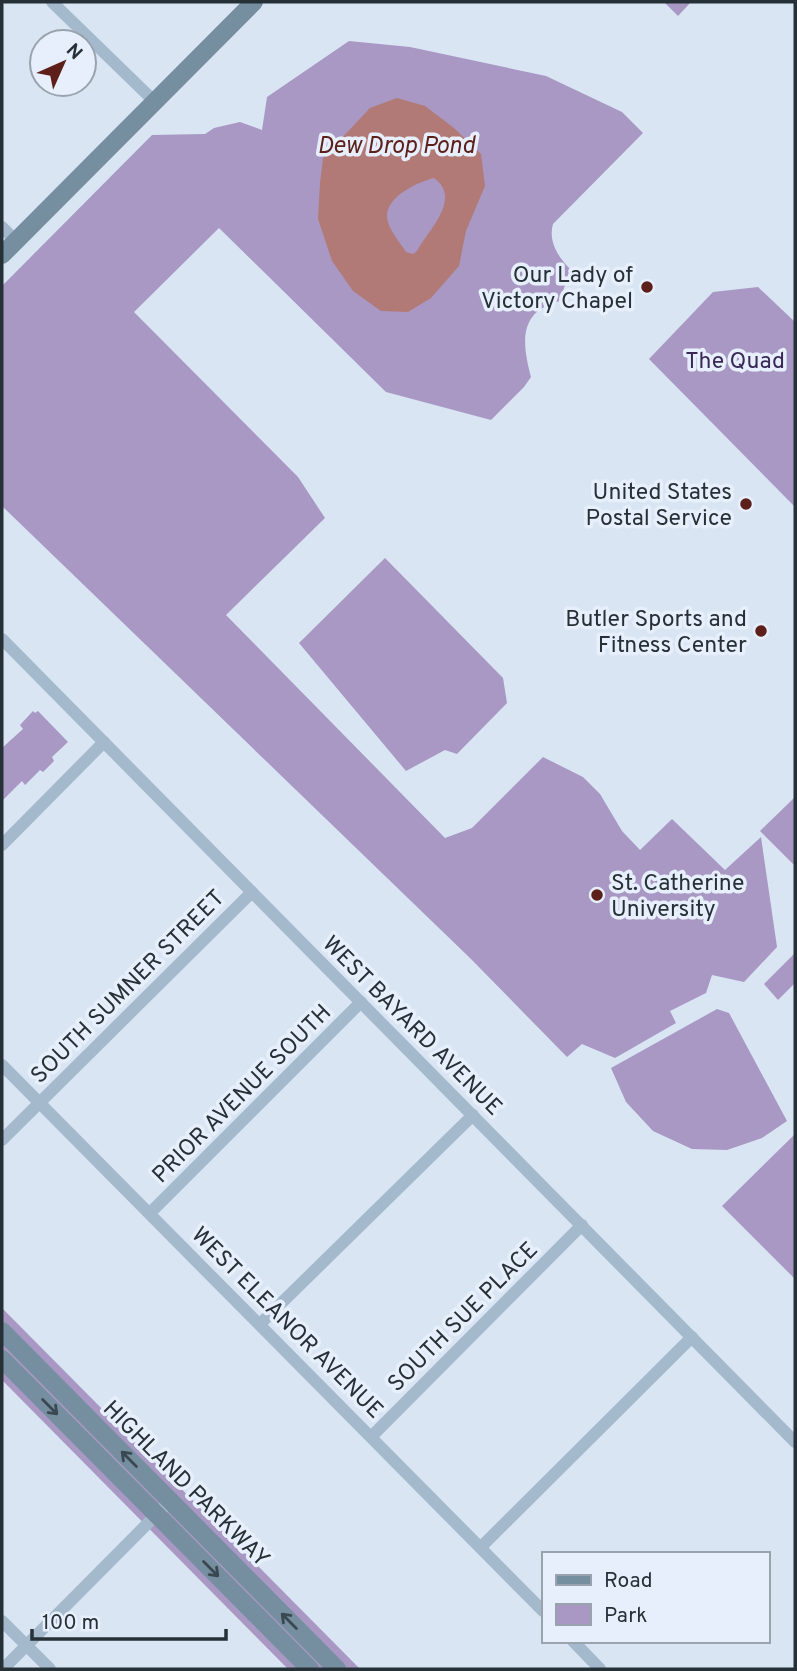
<svg xmlns="http://www.w3.org/2000/svg" width="797" height="1671" font-family="Overpass,sans-serif">
<style>
.green{fill:#a898c3}
.water{fill:#b27a76;fill-rule:evenodd}
.lines{fill:none;stroke-linecap:round;stroke-linejoin:round}
.street{stroke:#a4b9cc;stroke-width:12}
.secondary{stroke:#758fa0;stroke-width:18}
.oneway{stroke:#3a4851}
.poi-dot{fill:#5c1f19;stroke:#e6effb;stroke-width:2.5}
.labels{text-anchor:middle;stroke-width:7;stroke-linejoin:round;paint-order:stroke}
.poi-label{font-size:23px;fill:#263137;stroke:#e6effb;text-anchor:end}
.park-label{font-size:23px;fill:#3a2857;stroke:#e6effb}
.street-label{font-size:23px;fill:#263137;stroke:#e6effb}
.water-label{font-size:24px;font-style:italic;fill:#5c1f19;stroke:#e6effb}
</style>
<rect width="100%" height="100%" fill="#d9e5f3"/>
<g class="green">
<polygon points="664,2 691,2 678,16"/>
<path d="M349 41 410 47 546 76 622 112 643 133 553 224C548 241 558 257 570 269L560 301C518 311 522 343 531 377L524 387 491 420 386 392 219 228 134 312 298 477 325 518 226 615 445 838 472 828 543 757 583 777 600 794 622 831 640 850 672 819 725 870 761 837 777 947 744 982 712 975 706 993 670 1011 676 1023 615 1058 582 1044 567 1057 471 959 2 506V286L152 135 205 134 214 128 240 122 262 130 267 97Z"/>
<polygon points="758,287 795,322 795,507 649,359 713,292"/>
<polygon points="385,558 503,678 507,703 457,754 445,750 406,771 299,643"/>
<polygon points="33,711 35,713 38,711 68,742 52,757 54,761 43,772 40,770 25,785 22,781 2,801 2,748 23,729 20,725"/>
<polygon points="794,798 795,863 793,864 760,831"/>
<polygon points="795,953 795,983 778,1000 764,984"/>
<polygon points="717,1009 729,1013 787,1121 762,1138 727,1150 692,1149 653,1131 626,1102 611,1068"/>
<polygon points="795,1134 795,1279 722,1206"/>
<polygon points="2,1308 360,1669 288,1669 2,1380"/>
</g>
<path class="water" d="M397 98 425 106 454 128 481 154 485 186 466 231 459 266 431 298 408 312 381 311 353 291 332 261 318 219 320 183 323 158 370 108ZM434 178C463 199 427 231 417 251L413 254 406 252C400 242 387 228 387 216 387 196 418 182 434 178Z"/>
<g class="lines">
<g class="street">
<polyline points="52,2 155,102"/>
<polyline points="2,227 16,241"/>
<polyline points="2,639 795,1442"/>
<polyline points="2,845 104,742"/>
<polyline points="2,1065 543,1611"/>
<polyline points="2,1140 252,892"/>
<polyline points="150,1213 361,1002"/>
<polyline points="260,1324 473,1115"/>
<polyline points="372,1436 582,1225"/>
<polyline points="481,1547 692,1337"/>
<polyline points="2,1621 50,1669"/>
<polyline points="573,1641 600,1669"/>
<polyline points="3,1669 170,1501"/>
</g>
<g class="secondary">
<polyline points="2,255 254,2"/>
<polyline points="2,1331 337,1669"/>
<polyline points="2,1359 310,1669"/>
</g>
</g>
<defs><path id="oneway-shaft" d="M-6 0H5M1.5-3L5.5 0L1.5 3" fill="none" stroke-width="1.6" stroke-linecap="round" stroke-linejoin="round" transform="scale(1.75)"/></defs>
<g class="oneway">
<use href="#oneway-shaft" transform="translate(50 1407) rotate(45)"/>
<use href="#oneway-shaft" transform="translate(129 1459) rotate(-135)"/>
<use href="#oneway-shaft" transform="translate(211 1569) rotate(45)"/>
<use href="#oneway-shaft" transform="translate(289 1621) rotate(-135)"/>
</g>
<g class="poi-dot">
<circle cx="647" cy="287" r="7"/>
<circle cx="746" cy="504" r="7"/>
<circle cx="761" cy="631" r="7"/>
<circle cx="597" cy="895" r="7"/>
</g>
<g class="labels">
<g class="poi-label">
<text x="633" y="282">Our Lady of<tspan x="633" dy="26">Victory Chapel</tspan></text>
<text x="732" y="499">United States<tspan x="732" dy="26">Postal Service</tspan></text>
<text x="747" y="626">Butler Sports and<tspan x="747" dy="26">Fitness Center</tspan></text>
<text x="611" y="890" text-anchor="start">St. Catherine<tspan x="611" dy="26">University</tspan></text>
</g>
<g class="park-label">
<text x="735" y="368">The Quad</text>
</g>
<g class="street-label">
<text transform="translate(127 986) rotate(-45)" y="8">SOUTH SUMNER STREET</text>
<text transform="translate(413 1025) rotate(45)" y="8">WEST BAYARD AVENUE</text>
<text transform="translate(241 1093) rotate(-45)" y="8">PRIOR AVENUE SOUTH</text>
<text transform="translate(462 1316) rotate(-45)" y="8">SOUTH SUE PLACE</text>
<text transform="translate(288 1322) rotate(45)" y="8">WEST ELEANOR AVENUE</text>
<text transform="translate(187 1483) rotate(45)" y="8">HIGHLAND PARKWAY</text>
</g>
<g class="water-label">
<text x="396" y="153">Dew Drop Pond</text>
</g>
</g>
<rect width="797" height="1671" fill="none" stroke="#263137" stroke-width="7"/>
<rect x="542" y="1552" width="228" height="91" fill="#e6effb" stroke="#99a3ad" stroke-width="2"/>
<rect x="556" y="1575" width="35" height="10" fill="#758fa0" stroke="#99a3ad" stroke-width="2"/>
<text x="604" y="1587" font-size="21" fill="#263137">Road</text>
<rect x="556" y="1604" width="35" height="21" fill="#a898c3" stroke="#99a3ad" stroke-width="2"/>
<text x="604" y="1622" font-size="21" fill="#263137">Park</text>
<g transform="translate(63 63) rotate(45)"><circle r="33" fill="#e6effb" stroke="#99a3ad" stroke-width="2"/>
<path d="M0-5L12 26L0 18L-12 26Z" fill="#5c1f19"/>
<text y="-10" font-size="19" font-weight="bold" text-anchor="middle" fill="#263137">N</text>
</g>
<path d="M32 1629v10h194v-10" fill="none" stroke="#263137" stroke-width="3.5"/>
<text x="42" y="1629" font-size="21" fill="#263137" stroke="#e6effb" stroke-width="5" paint-order="stroke">100 m</text>
</svg>
